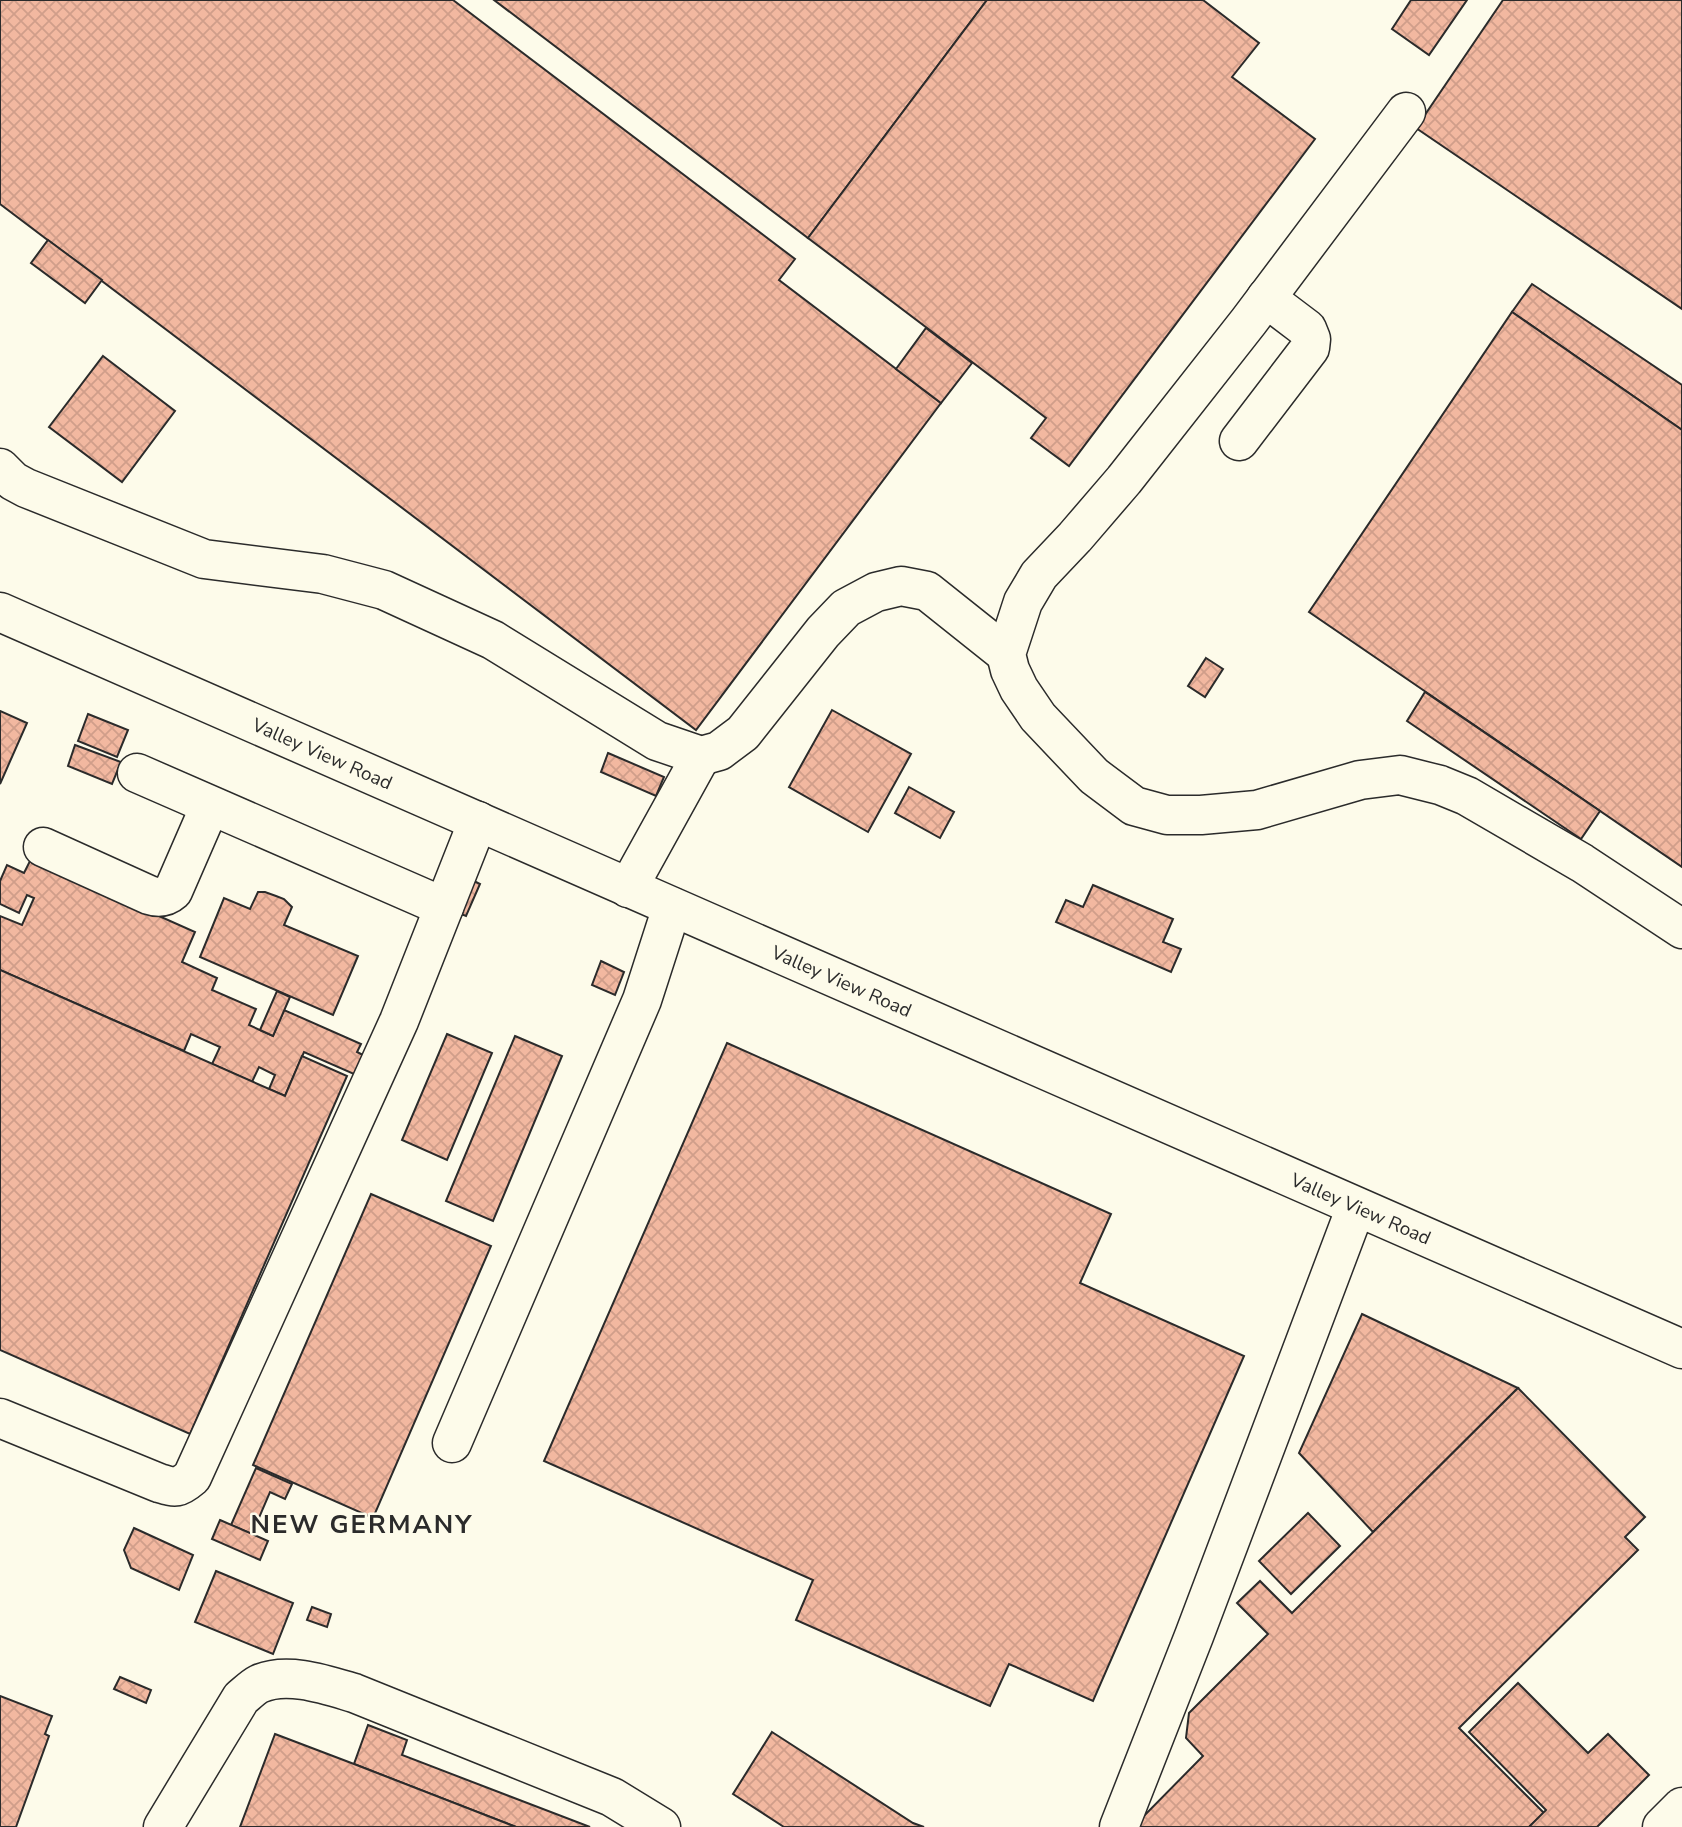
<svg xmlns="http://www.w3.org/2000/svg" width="1682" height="1827" font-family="'Nunito Sans',sans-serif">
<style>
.building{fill:url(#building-cross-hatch);stroke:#2b2b2b;stroke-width:2}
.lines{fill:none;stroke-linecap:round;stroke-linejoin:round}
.minor-casing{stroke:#2b2b2b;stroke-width:41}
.minor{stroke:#fdfbea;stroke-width:38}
.labels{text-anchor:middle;stroke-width:5;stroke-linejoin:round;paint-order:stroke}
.street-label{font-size:19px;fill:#2b2b2b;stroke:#fdfbea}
.district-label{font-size:26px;font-weight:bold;letter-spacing:2px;fill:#2b2b2b;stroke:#fdfbea}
</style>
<defs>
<pattern id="building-cross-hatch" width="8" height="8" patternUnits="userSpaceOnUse" patternTransform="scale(1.75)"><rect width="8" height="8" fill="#f2b8a0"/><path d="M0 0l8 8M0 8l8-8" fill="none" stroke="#d09e8a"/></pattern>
</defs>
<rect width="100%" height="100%" fill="#fdfbea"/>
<g class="building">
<polygon points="0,0 453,0 795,259 779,280 941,403 696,730 0,204"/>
<polygon points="494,0 987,0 808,238"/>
<polygon points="987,0 1203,0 1259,43 1232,77 1315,139 1069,466 1031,438 1046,418 808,238"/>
<polygon points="1411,0 1467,0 1429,55 1392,29"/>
<polygon points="1503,0 1682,0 1682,309 1416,128"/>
<polygon points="48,240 102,280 85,303 31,263"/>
<polygon points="1532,284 1682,385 1682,430 1512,312"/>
<polygon points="1512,312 1682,430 1682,867 1309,612"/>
<polygon points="926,328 972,363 941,403 896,369"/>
<polygon points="103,356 175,411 122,482 49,427"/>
<polygon points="1206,658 1223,669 1205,697 1188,686"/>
<polygon points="1425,692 1600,811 1581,839 1407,721"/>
<polygon points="832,710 911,754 868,832 789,787"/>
<polygon points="0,711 27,723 0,784"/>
<polygon points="88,714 128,730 117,757 78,741"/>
<polygon points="75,745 121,762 112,784 68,766"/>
<polygon points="608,753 664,777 656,796 601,772"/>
<polygon points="909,787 954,812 940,838 895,813"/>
<polygon points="31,859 195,932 182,962 217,978 212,990 256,1009 249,1025 273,1036 284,1010 361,1044 357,1052 371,1059 363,1078 304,1052 285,1096 269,1089 275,1075 259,1067 252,1082 212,1064 220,1047 191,1034 184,1051 0,970 0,916 22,925 34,898 27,895 19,913 0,904 0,881 7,865 24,873"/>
<polygon points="466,877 480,884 466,916 451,910"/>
<polygon points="1093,885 1173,919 1163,942 1181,949 1171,972 1056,922 1066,900 1083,907"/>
<polygon points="258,892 265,892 276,896 284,899 292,907 284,925 358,956 333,1015 200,957 224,898 250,909"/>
<polygon points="601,961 624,972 615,995 592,985"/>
<polygon points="0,970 285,1096 302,1056 347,1076 190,1434 0,1350"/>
<polygon points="277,991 290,997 273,1036 260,1030"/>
<polygon points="447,1034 492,1053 447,1160 402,1140"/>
<polygon points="515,1036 562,1056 493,1221 446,1201"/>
<polygon points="727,1043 1111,1214 1080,1283 1244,1356 1093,1701 1009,1664 990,1706 796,1620 813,1580 544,1461"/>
<polygon points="371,1194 491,1246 373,1518 253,1465"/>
<polygon points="1362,1314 1518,1388 1373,1532 1299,1453"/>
<polygon points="1518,1388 1645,1517 1625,1537 1638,1550 1459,1728 1544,1813 1529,1827 1135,1827 1134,1826 1203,1756 1186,1738 1189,1713 1268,1634 1237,1603 1260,1581 1292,1613"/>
<polygon points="256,1468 292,1484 285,1499 270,1492 252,1534 231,1525"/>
<polygon points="1308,1513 1340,1546 1291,1594 1259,1561"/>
<polygon points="220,1520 268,1541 260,1560 212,1539"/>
<polygon points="134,1528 193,1555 179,1590 131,1568 124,1550"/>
<polygon points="216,1571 293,1603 273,1654 195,1622"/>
<polygon points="312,1607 331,1614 327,1627 307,1620"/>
<polygon points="120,1677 151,1690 146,1703 114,1689"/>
<polygon points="1518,1683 1588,1753 1608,1734 1649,1775 1597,1827 1529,1827 1546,1810 1469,1732"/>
<polygon points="0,1696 52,1716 45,1734 49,1736 16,1827 0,1827"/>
<polygon points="368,1725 407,1740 402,1755 590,1827 516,1827 354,1764"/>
<polygon points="772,1732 913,1823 924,1827 784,1827 733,1794"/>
<polygon points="275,1734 354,1764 516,1827 240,1827"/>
</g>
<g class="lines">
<g class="minor-casing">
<g id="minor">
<polyline points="1406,112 1249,321 1124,480 1075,537 1039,575 1023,602 1006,654 1010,670 1019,689 1038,717 1094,776 1134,806 1167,815 1201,815 1257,810 1360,780 1400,775 1440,785 1467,796 1582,863 1682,929"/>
<polyline points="1239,441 1310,348 1311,339 1307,329 1266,298"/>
<polyline points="0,468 13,481 26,488 204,559 323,574 384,590 493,640 657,741 701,756 719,751 743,733 823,632 846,608 876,592 901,586 927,591 1006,654"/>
<path id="s1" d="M0 612 1682 1349"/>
<polyline points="137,773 444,907"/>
<path d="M43 847 149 895C158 898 165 898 173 891L210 806"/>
<polyline points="628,888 701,756"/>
<path d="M0 1418 159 1483C176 1488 178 1489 192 1477L399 1021 478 821"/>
<polyline points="452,1443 642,1000 672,907"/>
<path d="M163 1827 241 1698C246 1694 253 1687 259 1684 287 1671 327 1685 354 1693L612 1797 661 1827"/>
<polyline points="1119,1827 1194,1636 1356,1207"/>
<polyline points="1662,1827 1682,1807"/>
</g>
</g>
<use href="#minor" class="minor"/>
</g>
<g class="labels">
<g class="street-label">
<text dy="7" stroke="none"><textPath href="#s1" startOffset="352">Valley View Road</textPath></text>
<text dy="7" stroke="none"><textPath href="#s1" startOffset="919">Valley View Road</textPath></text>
<text dy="7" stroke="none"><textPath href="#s1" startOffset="1486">Valley View Road</textPath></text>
</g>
<g class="district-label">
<text x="362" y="1533">NEW GERMANY</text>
</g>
</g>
</svg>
